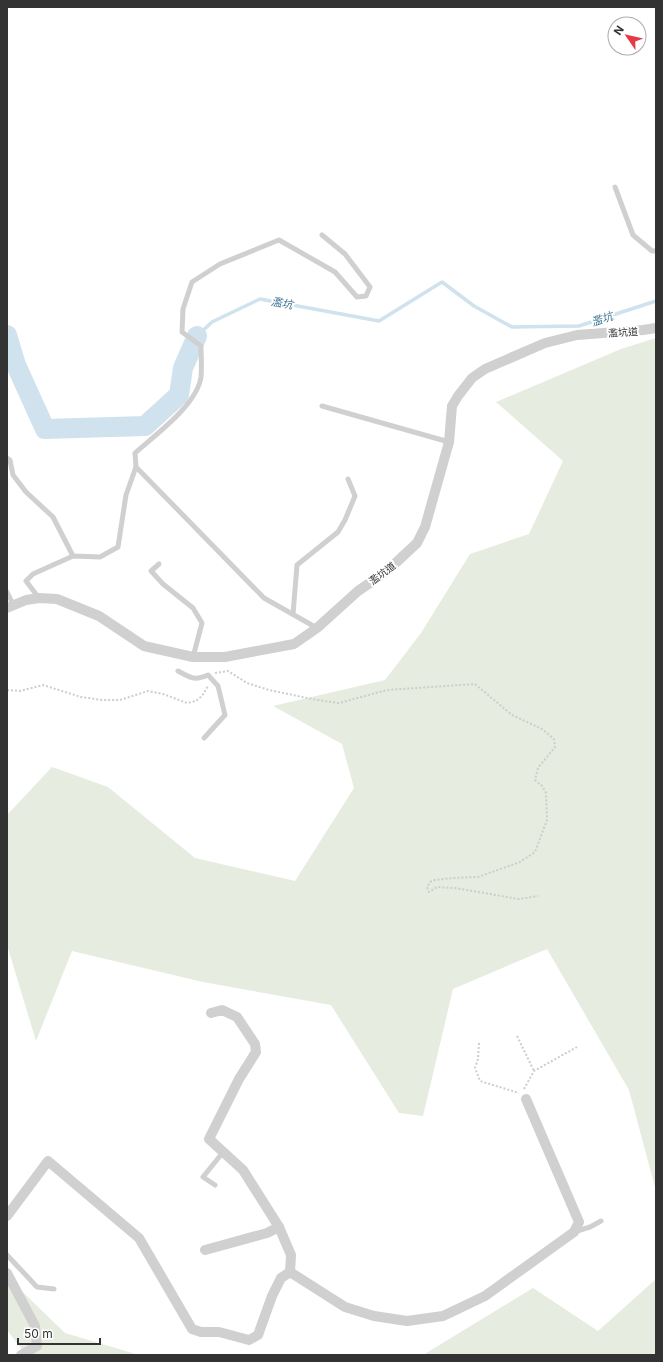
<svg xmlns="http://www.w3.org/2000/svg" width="663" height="1362" font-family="Inter,'Noto Sans TC',sans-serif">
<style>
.green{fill:#e6ecdf}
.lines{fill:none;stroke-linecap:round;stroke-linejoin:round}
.stream{stroke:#cfe2ee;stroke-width:3.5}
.river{stroke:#cfe2ee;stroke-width:20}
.path{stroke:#cdcdcd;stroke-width:2;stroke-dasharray:2 2;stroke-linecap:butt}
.lane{stroke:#d0d0d0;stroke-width:5}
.street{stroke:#d0d0d0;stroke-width:10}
.labels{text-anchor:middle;stroke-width:4;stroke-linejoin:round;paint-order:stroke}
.street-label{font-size:10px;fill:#333;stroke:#fff}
.water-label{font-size:11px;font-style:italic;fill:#3f7597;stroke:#fff}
</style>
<rect width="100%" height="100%" fill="#fff"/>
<g class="green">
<polygon points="656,338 656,1191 629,1090 547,949 453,989 423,1116 399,1113 331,1005 203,982 72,951 36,1041 7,945 7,815 52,767 108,787 195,858 295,881 354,788 342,744 273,706 385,680 421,633 470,554 529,534 563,461 496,402 621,349"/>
<polygon points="7,1277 65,1333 139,1355 26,1355 7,1330"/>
<polygon points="656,1279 656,1355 423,1355 533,1288 598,1331"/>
</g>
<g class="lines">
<polyline class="stream" points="197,336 212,322 260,299 379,321 442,282 474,306 512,327 579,326 656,301"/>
<polyline class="river" points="7,335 16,365 45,429 145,426 179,395 183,368 197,336"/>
<g class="path">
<polyline points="215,673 228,671 247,683 269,690 317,700 339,703 387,690 475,684 512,715 542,729 554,739 555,747 538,768 535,780 542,786 546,793 547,820 535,852 520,862 478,877 453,878 435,880 430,882 427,887 429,892 437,887 455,888 519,899 538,896"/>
<polyline points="7,690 20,691 43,685 81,697 102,700 120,700 148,691 163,694 187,703 196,701 202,696 208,686"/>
<polyline points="517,1036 534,1071"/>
<polyline points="479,1043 478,1059 475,1068 480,1081 519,1093"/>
<polyline points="524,1089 534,1071 577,1047"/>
</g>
<g class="lane">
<polyline points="615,187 633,235 652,251 656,251"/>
<polyline points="322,406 449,442"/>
<polyline points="7,458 10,460 13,475 26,492 53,517 73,556"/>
<polyline points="136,467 264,598 317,628"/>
<polyline points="159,564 151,571 163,584 193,608 202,623 193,657"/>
<polyline points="7,592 14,606"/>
<path d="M39 598 26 581 33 574 73 556 100 557 118 547 126 495 136 467 135 453C155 435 197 405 201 377 202 367 201 356 201 346L182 332 183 309 192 282 220 264 279 240 335 272 357 297 366 296 370 287 345 254 322 235"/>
<polyline points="293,614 297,565 338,532 345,520 355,496 348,479"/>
<path d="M178 671C191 678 194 681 208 675L218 686 225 715 204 738"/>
<polyline points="215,1185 203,1177 224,1151"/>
<polyline points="574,1232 590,1227 601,1221"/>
<polyline points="7,1255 37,1287 54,1289"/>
</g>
<g class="street">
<polyline points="7,608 26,600 39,598 57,599 99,616 144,646 193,657 225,657 294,644 317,628 358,591 386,572 417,543 425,527 449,442 452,406 458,396 472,378 485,369 545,343 577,335 643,330 656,328"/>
<polyline points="211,1013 222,1010 237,1017 255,1044 256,1052 239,1079 209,1139 243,1170 279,1227 291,1255 290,1272"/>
<polyline points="7,1216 48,1161 139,1238 192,1329 201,1332 219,1332 249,1340 258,1335 272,1296 281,1278 290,1272 345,1307 374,1316 407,1321 443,1316 485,1296 574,1232 579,1222 526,1099"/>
<polyline points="205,1250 267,1233 279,1227"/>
<polyline points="7,1273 35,1326 37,1346 21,1355"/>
</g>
</g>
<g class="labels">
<g class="street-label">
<text transform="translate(623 332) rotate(-4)" y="4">濫坑道</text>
<text transform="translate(382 573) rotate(-37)" y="4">濫坑道</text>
</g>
<g class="water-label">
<text transform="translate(282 303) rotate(10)" y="4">濫坑</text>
<text transform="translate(602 319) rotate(-18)" y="4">濫坑</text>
</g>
</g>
<rect width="663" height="1362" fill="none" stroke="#333333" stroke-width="16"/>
<g transform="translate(627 36) rotate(304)"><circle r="19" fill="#ffffff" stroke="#adadad"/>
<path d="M0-3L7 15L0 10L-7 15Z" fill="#e63946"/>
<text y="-6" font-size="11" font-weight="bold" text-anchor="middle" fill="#333333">N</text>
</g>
<path d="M18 1338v6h82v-6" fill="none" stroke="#333333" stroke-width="2"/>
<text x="24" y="1338" font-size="12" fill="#333333" stroke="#ffffff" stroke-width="3" paint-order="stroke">50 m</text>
</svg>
